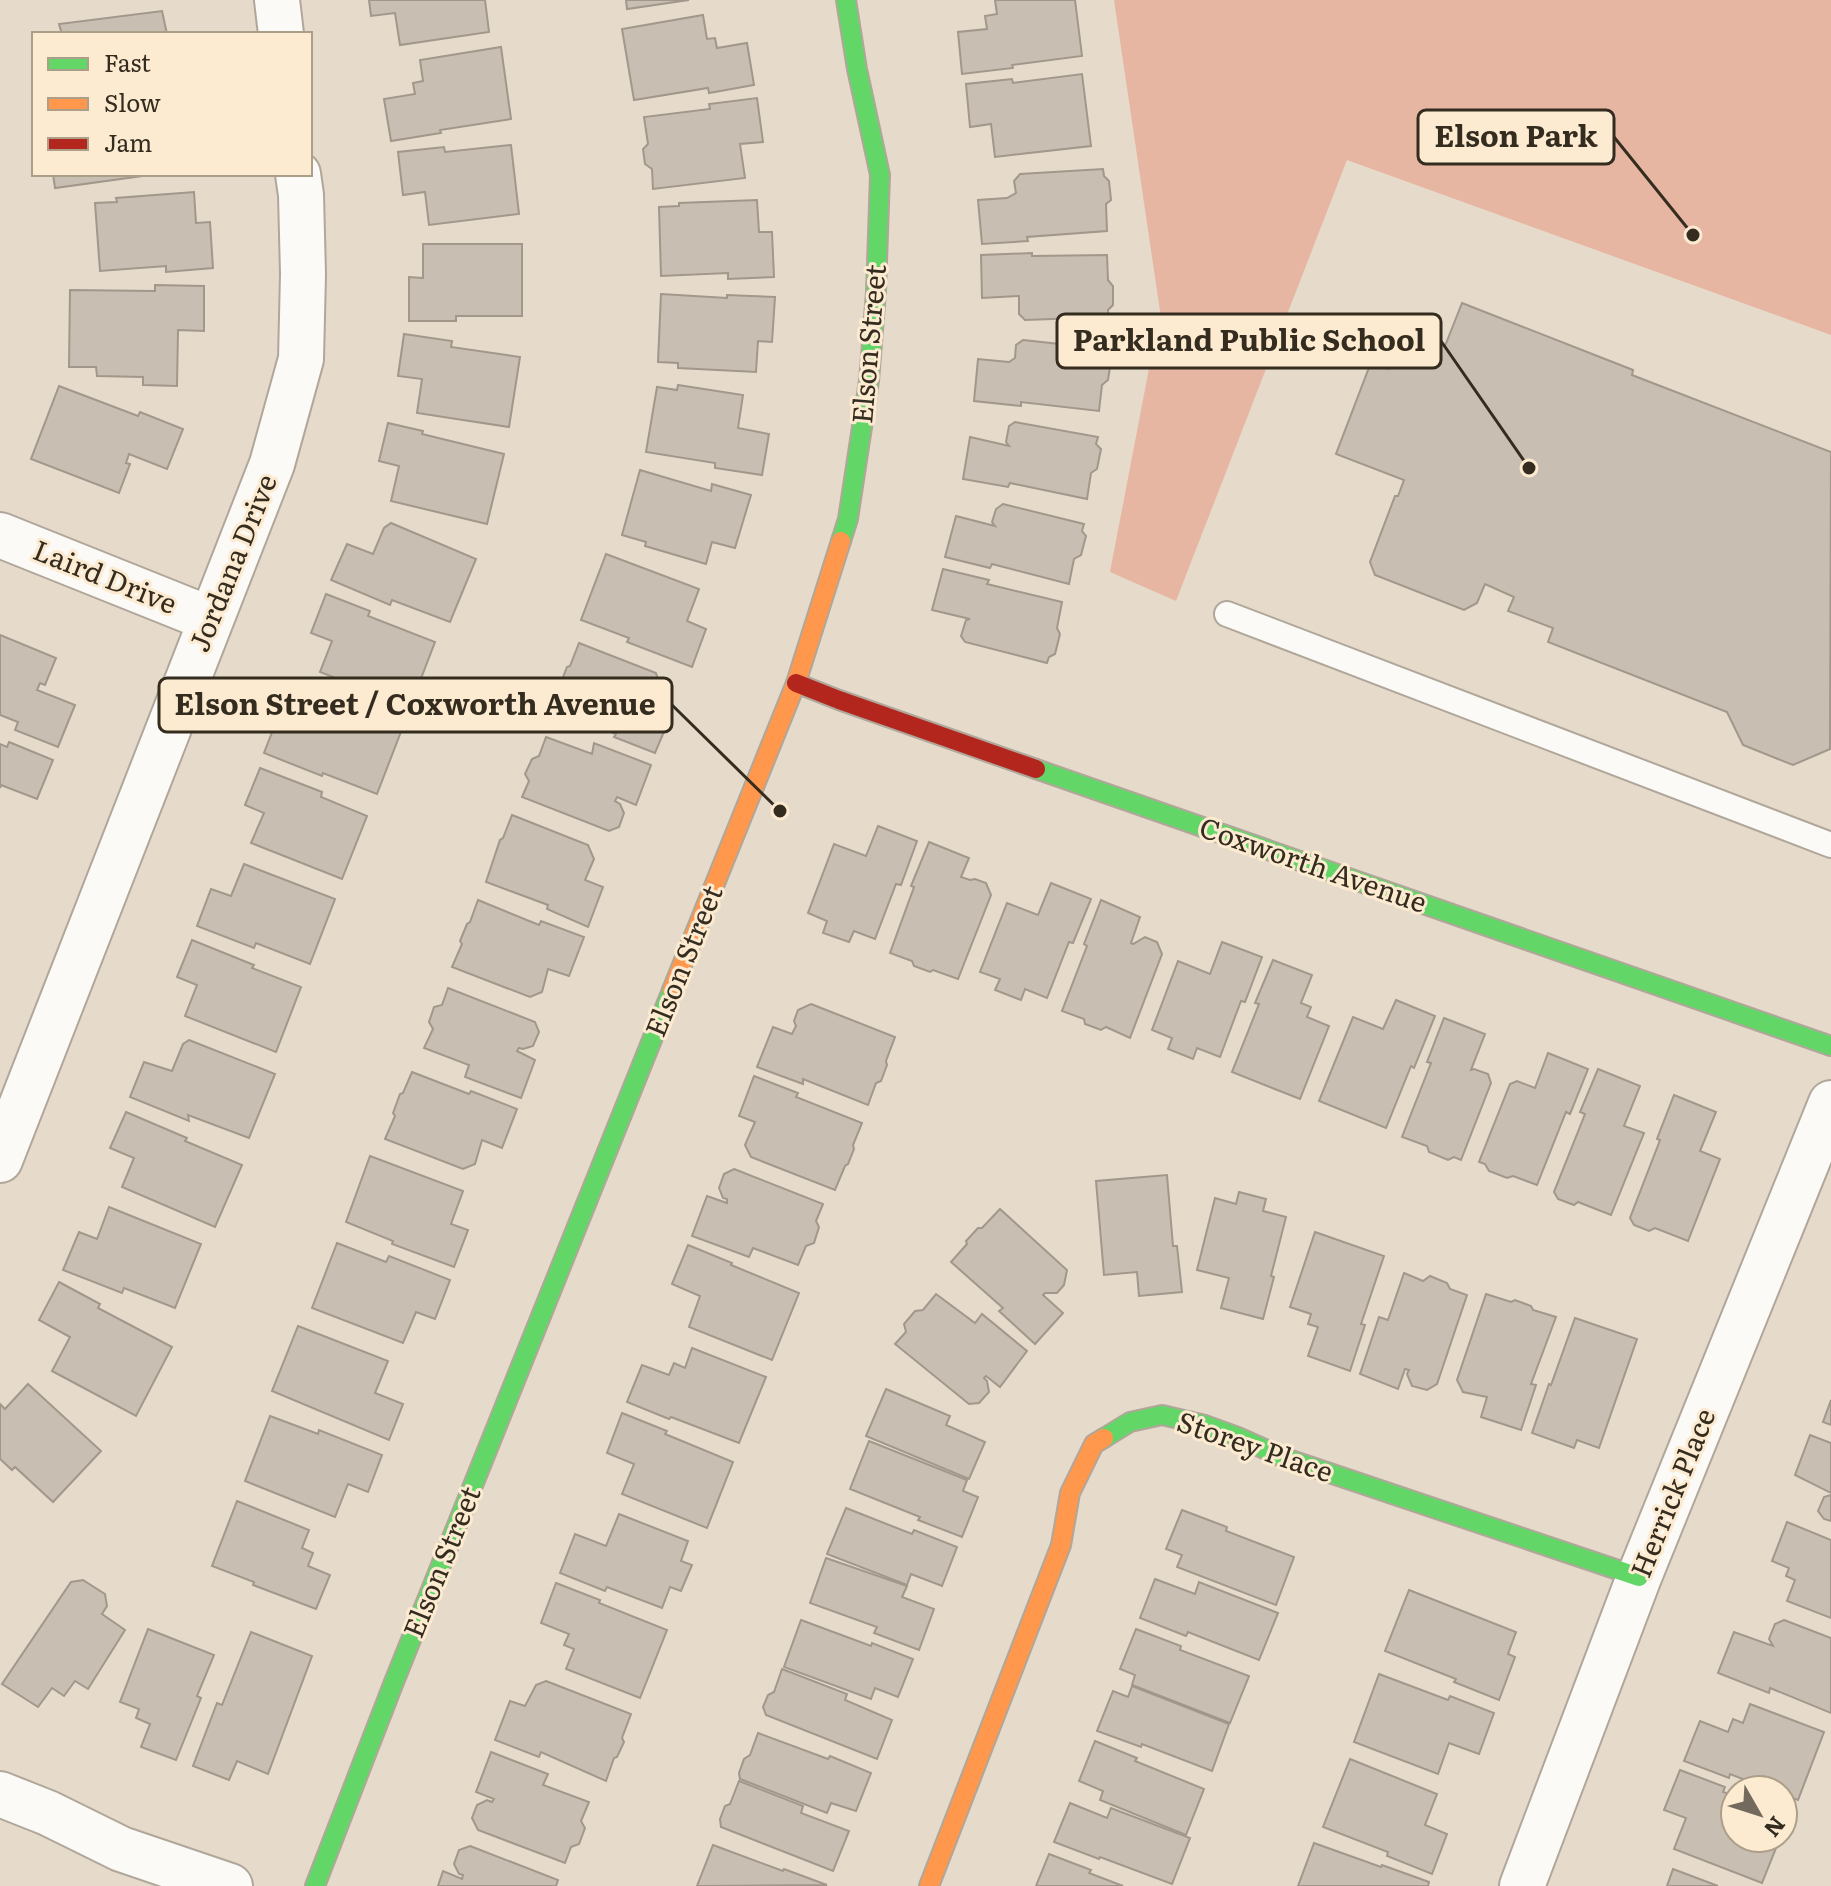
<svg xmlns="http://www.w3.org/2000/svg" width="1831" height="1886" font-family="Literata,serif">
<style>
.green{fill:#e7b6a2}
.building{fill:#c8beb2;stroke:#a1978b;stroke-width:2}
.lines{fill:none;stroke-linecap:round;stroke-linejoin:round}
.lane-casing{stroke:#b0a79a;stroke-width:28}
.street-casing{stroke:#b0a79a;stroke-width:48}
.fast-casing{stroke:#b0a79a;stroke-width:22}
.slow-casing{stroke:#b0a79a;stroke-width:22}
.jam-casing{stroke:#b0a79a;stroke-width:22}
.lane{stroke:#fbfaf7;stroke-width:24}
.street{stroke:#fbfaf7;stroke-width:44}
.fast{stroke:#63d668;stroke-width:18}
.slow{stroke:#ff974d;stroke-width:18}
.jam{stroke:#b3261e;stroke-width:18}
.labels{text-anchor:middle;stroke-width:6;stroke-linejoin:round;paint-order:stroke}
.street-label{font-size:28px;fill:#352c20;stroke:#fcebd1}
.leader{fill:none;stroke:#352c20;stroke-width:3}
.callout-dot{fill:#352c20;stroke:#fcebd1;stroke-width:3}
.callout{fill:#fcebd1;stroke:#352c20;stroke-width:3}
.callout-label{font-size:30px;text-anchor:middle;font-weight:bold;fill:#352c20}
</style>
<rect width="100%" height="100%" fill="#e6dbca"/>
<polygon class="green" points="1114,0 1831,0 1831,335 1347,160 1176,601 1110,572 1160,311"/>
<g class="building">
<polygon points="369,0 485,0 489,32 400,45 395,13 371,16"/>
<polygon points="626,0 689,0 627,9"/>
<polygon points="995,0 1075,0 1082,56 1012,65 1013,68 962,74 958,32 987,29 985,16 997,14"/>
<polygon points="162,11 167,34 62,34 59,24"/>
<polygon points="703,15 707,39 715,38 717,48 747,43 754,85 709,93 708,88 634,100 622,29"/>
<polygon points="501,47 511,119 440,130 441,133 391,141 384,99 415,94 413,83 423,81 420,60"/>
<polygon points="1082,74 1091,146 995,157 991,124 970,127 966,84 1012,79 1013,83"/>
<polygon points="757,98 763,142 740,144 745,178 653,189 652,169 645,164 643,149 648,144 644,117 710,109 709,104"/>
<polygon points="511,145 519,214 429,225 425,192 403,195 398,152 444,147 445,152"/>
<polygon points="1103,169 1104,176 1109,181 1111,200 1106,204 1107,231 1027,237 1028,241 982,244 978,200 1007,198 1016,193 1014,181 1020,174"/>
<polygon points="53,174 157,174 55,188"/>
<polygon points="194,192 196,223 210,222 213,268 166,272 166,266 100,271 95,203 117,202 116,198"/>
<polygon points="757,200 759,232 772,232 774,277 728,279 728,273 661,276 659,207 679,206 679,203"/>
<polygon points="423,244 522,244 522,316 456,316 456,321 409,321 409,277 423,278"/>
<polygon points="1032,253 1032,256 1107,255 1108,280 1113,286 1113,305 1108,310 1108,317 1025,320 1019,314 1019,296 982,298 981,255"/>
<polygon points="155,285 204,286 204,331 178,330 177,386 143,385 143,377 97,376 96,367 69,367 70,290 155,291"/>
<polygon points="661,294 727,298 727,295 775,297 772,342 758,341 756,372 678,368 678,363 658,362"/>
<polygon points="1462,303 1633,370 1632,375 1831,452 1830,749 1793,765 1743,745 1727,712 1548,642 1553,628 1508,611 1514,597 1485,584 1477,603 1464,610 1375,575 1370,562 1395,496 1398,496 1404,480 1336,454 1370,365 1389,369 1403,331 1445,346"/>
<polygon points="404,334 452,341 451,347 520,357 509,427 417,413 422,379 398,376"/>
<polygon points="1023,340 1106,349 1105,356 1111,361 1108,380 1102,385 1099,411 1021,402 1021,406 974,401 978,359 1009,362 1015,358 1016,345"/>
<polygon points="678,385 743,395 738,428 769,434 762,475 715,468 715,463 646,452 657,387 677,390"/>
<polygon points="59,386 138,416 140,412 183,429 167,469 129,454 126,463 130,464 119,493 31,459"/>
<polygon points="1015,422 1098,437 1096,444 1101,449 1097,469 1091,473 1087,499 1010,483 1008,487 963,479 970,437 1009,446 1006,442 1009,426"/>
<polygon points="388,423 423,431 422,434 504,454 487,524 391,501 399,466 379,461"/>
<polygon points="640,470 711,491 712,484 751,495 735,548 712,542 706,564 645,546 646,542 622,535"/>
<polygon points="1003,504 1084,524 1082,531 1086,536 1081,555 1074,559 1069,584 992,564 990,568 945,557 956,516 995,526 992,522 996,509"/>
<polygon points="391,523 476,559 450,622 392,600 390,605 331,580 347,544 373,554 384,528"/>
<polygon points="606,554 699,589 687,621 706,629 692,667 627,642 629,638 581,620"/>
<polygon points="943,569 989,580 987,584 1062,602 1057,628 1060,634 1055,654 1049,657 1047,663 965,642 961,636 966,620 970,619 932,610"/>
<polygon points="326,594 370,611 368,616 435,642 410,707 320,672 332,641 311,633"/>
<polygon points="0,635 56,658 45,685 40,683 37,690 75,705 58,747 15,730 18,722 0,715"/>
<polygon points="579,643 656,673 660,686 657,695 645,700 644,705 671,715 655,753 614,737 616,734 553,710 561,688 560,685 567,667 570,666"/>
<polygon points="311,692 402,729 377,794 323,773 322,776 264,753 278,717 279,716 298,723"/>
<polygon points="546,737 592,754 594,743 651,765 636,805 617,797 615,801 620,804 624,813 619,827 609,831 522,797 529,781 525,774 532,759 539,756"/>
<polygon points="9,742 53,760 37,799 1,785 0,788 0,744 7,747"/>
<polygon points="260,768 322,792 321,797 367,816 342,879 251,843 264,813 245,805"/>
<polygon points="512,815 588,845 594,859 585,880 603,887 588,927 547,909 548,905 486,882 500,840 503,838"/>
<polygon points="878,826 917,841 901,885 896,884 875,939 854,931 849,942 823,933 827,921 808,913 834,844 866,856"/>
<polygon points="929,842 969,858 961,877 970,880 975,879 986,883 991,895 958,979 933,970 930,972 914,966 912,961 890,953 914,887 911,886"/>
<polygon points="244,864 335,899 310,964 256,943 254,948 197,926 211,889 231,896"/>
<polygon points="1051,883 1091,899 1073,943 1069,942 1047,998 1025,989 1021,1000 995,990 1000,979 980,972 1007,903 1038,915"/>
<polygon points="478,900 539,925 541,921 584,937 569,976 548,969 542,992 530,997 452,967 462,944 460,941 467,924 470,922"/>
<polygon points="1101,900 1140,917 1131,943 1133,944 1145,937 1157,942 1162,954 1130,1038 1106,1027 1101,1030 1085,1024 1084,1019 1062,1011 1087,946 1084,944"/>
<polygon points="192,940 254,965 252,968 301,987 276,1052 185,1016 197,985 177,977"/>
<polygon points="1222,942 1262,957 1245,1002 1241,1001 1220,1057 1197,1048 1193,1059 1168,1049 1172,1038 1152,1030 1178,961 1210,974"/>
<polygon points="1273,960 1312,975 1301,1003 1311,1007 1307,1017 1329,1026 1300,1099 1232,1072 1259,1004 1255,1003"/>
<polygon points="448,988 535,1022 539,1032 533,1046 523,1049 519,1048 517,1051 535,1060 521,1098 465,1077 469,1065 424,1048 433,1029 429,1022 434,1007 442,1005"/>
<polygon points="1396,1000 1435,1016 1414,1068 1411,1066 1386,1128 1319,1101 1353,1017 1383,1029"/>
<polygon points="811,1004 895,1037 886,1061 887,1065 881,1081 876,1083 868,1105 803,1079 803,1084 757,1067 773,1027 792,1034 796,1026 794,1021 798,1010"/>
<polygon points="1444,1018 1485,1034 1471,1070 1474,1069 1488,1074 1491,1083 1461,1160 1454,1157 1448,1160 1429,1152 1427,1146 1402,1137 1431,1063 1427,1062"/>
<polygon points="189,1040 275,1074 249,1138 188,1115 189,1121 130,1097 144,1062 172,1071 183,1044"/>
<polygon points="1548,1053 1588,1069 1570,1114 1566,1112 1537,1185 1513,1176 1507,1178 1489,1171 1485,1164 1479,1162 1510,1084 1517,1081 1535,1088"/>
<polygon points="1598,1069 1640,1086 1624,1126 1644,1133 1611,1215 1578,1202 1574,1205 1558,1199 1554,1192 1585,1114 1580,1112"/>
<polygon points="412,1072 469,1094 471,1091 517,1109 502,1148 482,1140 475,1164 463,1169 385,1139 395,1116 393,1113 400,1094 403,1093"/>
<polygon points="754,1076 798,1093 796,1097 862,1123 853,1145 854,1149 848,1164 845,1166 835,1190 751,1157 745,1145 755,1122 739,1116"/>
<polygon points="1674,1095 1716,1112 1700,1151 1720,1159 1688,1241 1655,1228 1649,1231 1634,1225 1630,1218 1660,1140 1657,1139"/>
<polygon points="126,1112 187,1138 185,1141 242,1165 215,1227 122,1187 134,1158 110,1148"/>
<polygon points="370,1156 463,1191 451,1224 468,1230 454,1267 392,1244 393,1241 346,1222"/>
<polygon points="734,1169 823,1204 816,1221 819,1227 814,1243 806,1246 798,1265 753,1248 749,1257 692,1236 707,1196 727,1203 727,1199 723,1198 719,1188 724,1174"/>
<polygon points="1167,1175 1173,1246 1177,1246 1182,1292 1139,1296 1137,1272 1104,1275 1096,1181"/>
<polygon points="1239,1192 1266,1199 1263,1211 1286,1217 1271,1276 1274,1277 1263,1319 1221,1308 1229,1278 1197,1270 1215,1198 1236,1204"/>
<polygon points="109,1207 201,1244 175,1308 124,1288 122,1293 63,1270 79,1232 97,1239"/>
<polygon points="1000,1209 1067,1270 1064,1285 1057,1293 1045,1293 1043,1295 1063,1313 1035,1344 999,1311 1003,1308 951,1262 967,1244 966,1241 978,1228 982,1228"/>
<polygon points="1315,1232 1384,1256 1361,1324 1365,1325 1350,1371 1308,1356 1318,1327 1308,1324 1311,1314 1290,1307"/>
<polygon points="337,1243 386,1262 389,1256 450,1280 435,1319 416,1312 403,1343 312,1308"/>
<polygon points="688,1245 732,1263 731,1265 799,1293 772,1360 689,1327 700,1296 672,1284"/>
<polygon points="1404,1273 1423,1281 1430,1276 1447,1283 1450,1289 1467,1295 1437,1384 1427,1390 1412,1386 1407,1374 1409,1370 1405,1369 1398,1389 1360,1374 1379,1317 1388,1320"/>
<polygon points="59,1282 100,1304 98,1308 172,1347 136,1416 52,1371 70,1337 39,1320"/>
<polygon points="936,1294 975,1323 982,1314 1027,1351 1000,1387 986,1376 984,1378 987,1381 989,1392 979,1403 969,1404 895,1344 906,1332 904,1324 915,1311 923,1310"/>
<polygon points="1486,1294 1511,1302 1515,1300 1531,1306 1533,1310 1556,1317 1531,1384 1536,1385 1521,1430 1481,1417 1487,1397 1463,1392 1457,1380"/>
<polygon points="1575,1318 1637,1339 1599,1448 1577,1440 1574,1448 1532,1433 1549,1384 1551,1385"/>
<polygon points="298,1326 388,1361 375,1393 403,1404 389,1440 272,1391"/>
<polygon points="692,1348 766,1377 739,1443 671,1417 669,1419 627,1402 642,1365 669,1375 674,1363 685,1368"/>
<polygon points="28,1384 101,1451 53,1502 15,1467 12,1470 0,1459 0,1404 5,1409"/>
<polygon points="886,1389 950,1416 946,1425 985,1442 969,1479 866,1436"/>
<polygon points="1831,1400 1831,1425 1823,1422"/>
<polygon points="622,1413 667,1431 665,1434 733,1462 707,1528 622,1494 634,1464 607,1453"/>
<polygon points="270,1416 318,1434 319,1430 382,1455 368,1492 348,1484 335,1517 245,1481"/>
<polygon points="1810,1435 1831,1443 1831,1493 1795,1475"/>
<polygon points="869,1441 967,1480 963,1491 978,1497 962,1537 918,1520 920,1517 850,1489"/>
<polygon points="1831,1495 1831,1521 1824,1519 1818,1511 1824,1497"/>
<polygon points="237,1501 309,1530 302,1548 313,1553 308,1566 330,1575 316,1609 253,1585 254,1582 212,1566"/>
<polygon points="846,1508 912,1534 914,1530 957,1547 942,1586 911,1574 907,1585 827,1554"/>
<polygon points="1182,1510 1227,1527 1226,1531 1294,1557 1276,1605 1177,1567 1182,1555 1166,1549"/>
<polygon points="619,1514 688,1541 681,1561 692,1565 681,1591 670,1587 662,1608 607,1587 605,1591 560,1573 575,1534 606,1546"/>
<polygon points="1787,1522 1831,1540 1831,1618 1787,1601 1795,1580 1786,1576 1789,1568 1772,1561"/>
<polygon points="826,1558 907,1586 902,1597 934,1609 919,1650 874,1633 877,1627 810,1603"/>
<polygon points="1155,1579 1195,1594 1199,1582 1278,1613 1259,1660 1188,1632 1186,1636 1140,1618"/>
<polygon points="83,1580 105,1594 107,1606 102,1614 125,1630 88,1689 75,1681 64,1696 52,1688 38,1707 2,1684 71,1582"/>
<polygon points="556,1583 600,1600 599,1603 667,1630 640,1698 566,1669 574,1649 564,1645 569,1634 541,1623"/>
<polygon points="1409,1590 1516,1632 1508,1654 1515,1657 1499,1700 1454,1682 1456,1679 1385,1651"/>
<polygon points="801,1620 871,1646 872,1643 913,1659 898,1697 875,1688 871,1699 784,1667"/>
<polygon points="1784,1620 1831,1638 1831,1713 1770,1688 1769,1693 1718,1673 1734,1632 1773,1646 1769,1639 1775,1624"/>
<polygon points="148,1629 214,1655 197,1696 201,1698 176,1760 141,1747 150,1724 136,1718 139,1709 120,1702"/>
<polygon points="1136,1629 1181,1646 1180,1650 1249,1676 1230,1723 1132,1685 1135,1675 1120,1669"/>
<polygon points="251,1632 312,1656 268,1774 237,1761 229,1780 193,1766 217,1703 222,1705"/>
<polygon points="782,1669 847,1694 845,1700 892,1720 877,1759 766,1715 763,1707 768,1695 774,1692"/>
<polygon points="1379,1674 1448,1700 1450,1696 1494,1713 1479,1754 1449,1743 1438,1774 1354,1742"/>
<polygon points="546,1681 631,1714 622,1738 624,1742 617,1757 614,1758 606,1781 541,1752 539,1757 495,1740 510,1701 525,1706 536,1685"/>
<polygon points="1132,1686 1229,1724 1212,1771 1142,1744 1141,1747 1097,1731 1113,1691 1128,1697"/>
<polygon points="1750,1704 1824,1732 1798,1800 1783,1795 1783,1790 1771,1790 1730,1774 1729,1778 1684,1761 1700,1721 1728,1732 1733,1719 1743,1723"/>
<polygon points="758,1733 828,1759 830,1756 871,1773 856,1811 831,1803 827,1813 740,1779 739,1773 744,1759 750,1755"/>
<polygon points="1095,1741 1137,1758 1135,1761 1204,1789 1186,1835 1100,1800 1103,1791 1079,1781"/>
<polygon points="491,1752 548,1774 543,1785 589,1802 581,1821 585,1828 579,1844 571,1847 565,1863 478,1830 472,1818 477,1805 487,1800 492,1802 494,1799 476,1792"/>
<polygon points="1350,1759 1437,1794 1425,1825 1447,1834 1432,1874 1387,1856 1388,1852 1323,1827"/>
<polygon points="1680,1770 1725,1787 1723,1792 1735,1796 1735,1838 1780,1838 1762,1883 1674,1849 1686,1818 1664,1810"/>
<polygon points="739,1781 803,1806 801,1813 849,1831 833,1871 721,1827 720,1819 725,1806 730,1804"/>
<polygon points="1070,1803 1107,1818 1111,1808 1190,1838 1172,1884 1100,1857 1099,1859 1054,1842"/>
<polygon points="1314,1843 1381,1867 1382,1865 1429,1882 1428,1886 1298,1886"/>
<polygon points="713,1845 783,1871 784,1869 827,1885 697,1886"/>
<polygon points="470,1846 558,1880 556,1886 438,1886 443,1871 462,1879 463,1875 459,1874 454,1864 459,1850"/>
<polygon points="1049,1854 1091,1870 1089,1873 1123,1886 1036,1886"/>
<polygon points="1673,1869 1718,1886 1667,1886"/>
</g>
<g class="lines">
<g class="lane-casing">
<polyline id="lane" points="1227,614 1831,845"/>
</g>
<g class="street-casing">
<g id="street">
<polyline points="277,0 281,34"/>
<polyline points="0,535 210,619"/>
<polyline points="0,1160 272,464 301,359 303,274 301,195 298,174"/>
<polyline points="0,1794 48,1813 121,1849 230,1886"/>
<polyline points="1522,1886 1639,1577 1831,1103"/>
</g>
</g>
<g class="fast-casing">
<g id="fast">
<polyline points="841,541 848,519 869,381 876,292 880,175 857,69 846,0"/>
<polyline points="1036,769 1831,1046"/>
<polyline points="1104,1438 1130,1422 1162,1415 1205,1425 1238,1437 1282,1457 1639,1577"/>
<polyline points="315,1886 394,1682 672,990"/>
</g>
</g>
<g class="slow-casing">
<g id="slow">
<polyline points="672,990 796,683 841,541"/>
<polyline points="929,1886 1061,1545 1070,1493 1094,1444 1104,1438"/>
</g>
</g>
<g class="jam-casing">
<polyline id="jam" points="796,683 839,700 1036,769"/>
</g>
<use href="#lane" class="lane"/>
<use href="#street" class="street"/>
<use href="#fast" class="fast"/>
<use href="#slow" class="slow"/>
<use href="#jam" class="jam"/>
</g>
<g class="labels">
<g class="street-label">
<text transform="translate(869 344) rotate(-85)" y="10">Elson Street</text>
<text transform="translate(233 563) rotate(-68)" y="10">Jordana Drive</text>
<text transform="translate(105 577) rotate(22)" y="10">Laird Drive</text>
<text transform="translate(1313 865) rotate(19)" y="10">Coxworth Avenue</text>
<text transform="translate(684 961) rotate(-68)" y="10">Elson Street</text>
<text transform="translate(1255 1447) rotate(19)" y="10">Storey Place</text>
<text transform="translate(1673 1493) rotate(-68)" y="10">Herrick Place</text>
<text transform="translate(442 1562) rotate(-68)" y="10">Elson Street</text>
</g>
</g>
<path class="leader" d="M1693 235L1614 137M1529 468L1441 341M780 811L672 705"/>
<g class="callout-dot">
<circle cx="1693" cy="235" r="8"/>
<circle cx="1529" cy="468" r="8"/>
<circle cx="780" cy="811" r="8"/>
</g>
<g class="callout">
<rect x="1418" y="110" width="196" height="54" rx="8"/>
<rect x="1057" y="314" width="384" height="54" rx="8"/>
<rect x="159" y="678" width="513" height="54" rx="8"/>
</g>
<g class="callout-label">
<text x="1516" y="147">Elson Park</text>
<text x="1249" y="351">Parkland Public School</text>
<text x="415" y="715">Elson Street / Coxworth Avenue</text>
</g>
<rect x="32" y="32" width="280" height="144" fill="#fcebd1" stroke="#ac9f8a" stroke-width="2"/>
<rect x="48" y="58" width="40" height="12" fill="#63d668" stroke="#ac9f8a" stroke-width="2"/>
<text x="104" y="72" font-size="24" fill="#352c20">Fast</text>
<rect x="48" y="98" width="40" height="12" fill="#ff974d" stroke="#ac9f8a" stroke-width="2"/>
<text x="104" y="112" font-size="24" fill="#352c20">Slow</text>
<rect x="48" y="138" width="40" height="12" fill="#b3261e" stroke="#ac9f8a" stroke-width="2"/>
<text x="104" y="152" font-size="24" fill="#352c20">Jam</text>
<g transform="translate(1759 1814) rotate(129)"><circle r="38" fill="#fcebd1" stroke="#ac9f8a" stroke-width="2"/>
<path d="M0-6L14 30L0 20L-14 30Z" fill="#73695c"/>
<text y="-12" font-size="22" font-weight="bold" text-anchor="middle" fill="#352c20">N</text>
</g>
</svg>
